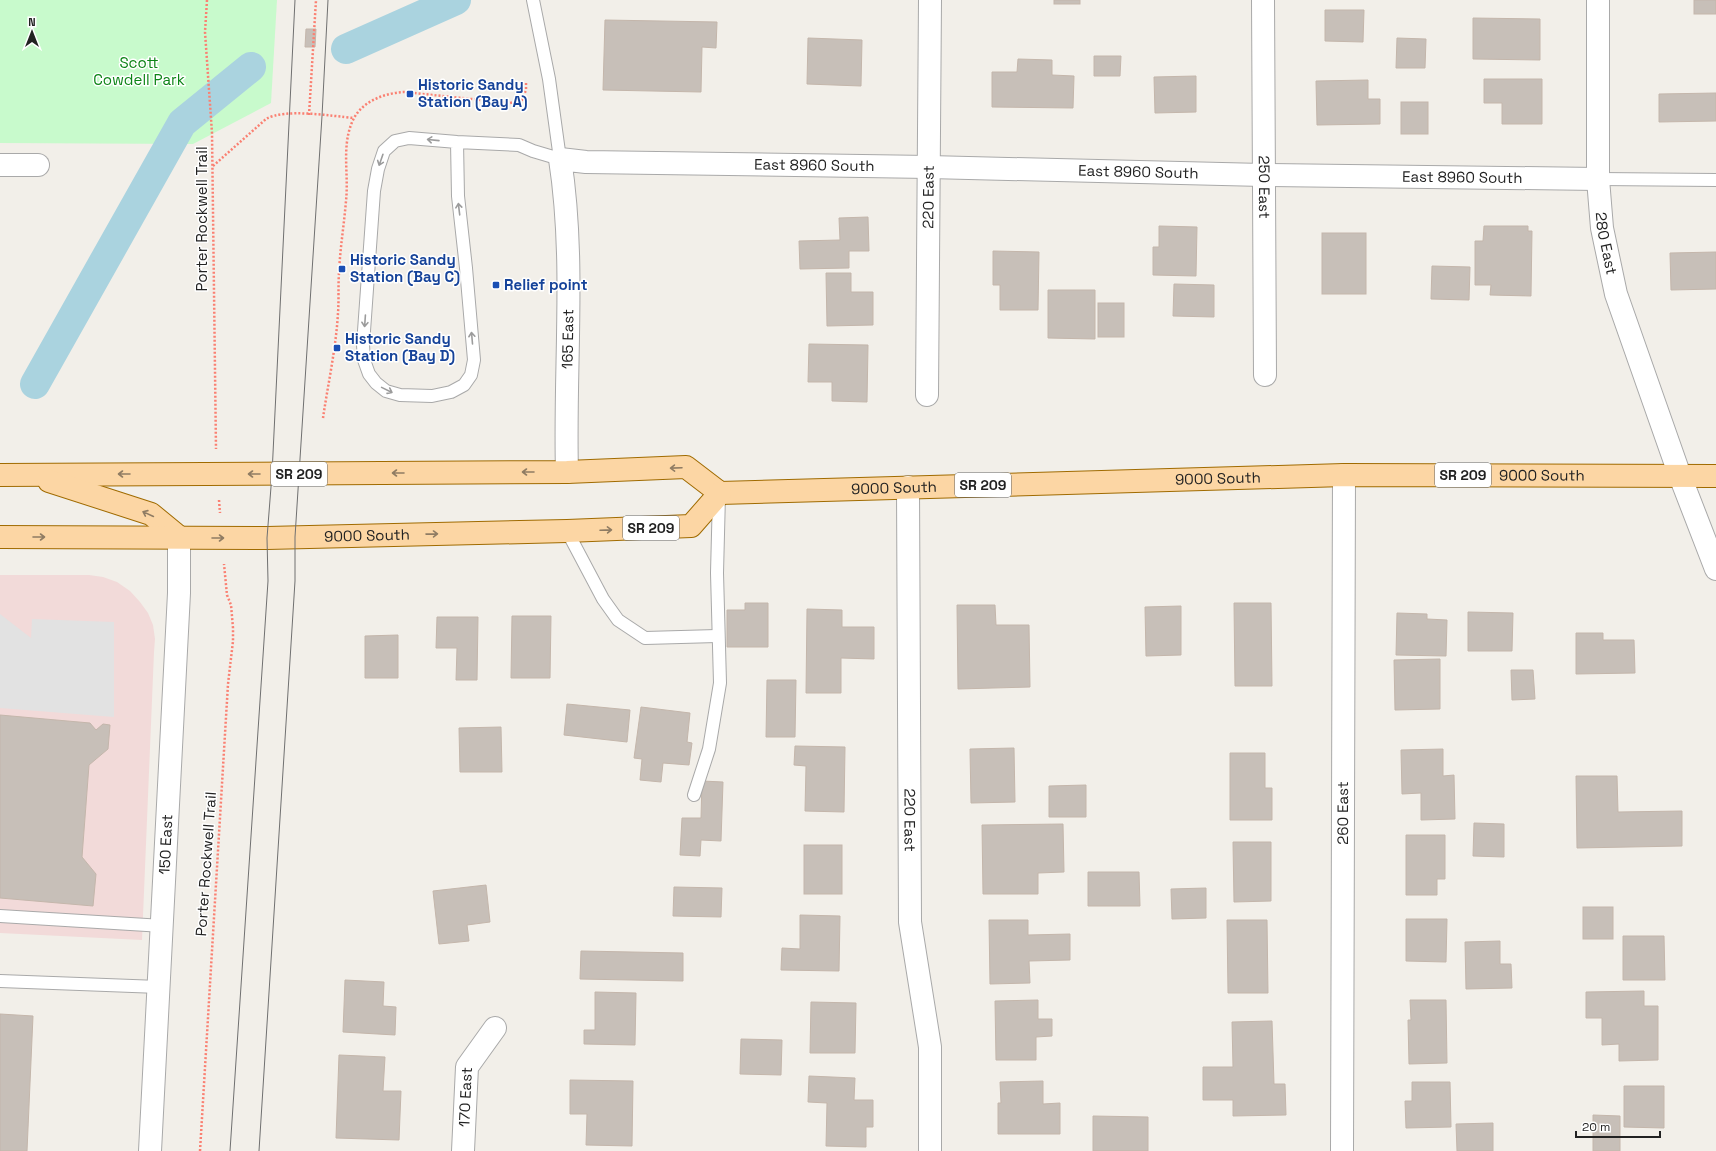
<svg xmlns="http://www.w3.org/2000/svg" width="1716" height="1151" font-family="'Space Grotesk',sans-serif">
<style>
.commercial{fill:#f2dad9}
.park{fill:#c8facc}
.parking{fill:#e2e2e2}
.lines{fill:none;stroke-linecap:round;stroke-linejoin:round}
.canal{stroke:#aad3df;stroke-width:30}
.building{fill:#c7bfb8;stroke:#c4b6ab}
.service-casing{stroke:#a9a9a9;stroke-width:14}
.minor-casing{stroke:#a9a9a9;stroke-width:24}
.tertiary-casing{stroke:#a9a9a9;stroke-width:24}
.primary-casing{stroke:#a06b00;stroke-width:24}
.path{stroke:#fa8072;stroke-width:2.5;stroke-dasharray:2 2;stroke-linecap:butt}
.service{stroke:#fff;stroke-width:12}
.minor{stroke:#fff;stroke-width:22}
.tertiary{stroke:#fff;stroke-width:22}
.primary{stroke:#fcd6a4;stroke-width:22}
.tram{stroke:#707070;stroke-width:1}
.oneway{stroke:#9c9c9c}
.oneway2{stroke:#8f7c63}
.transit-dot{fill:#1a4fb4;stroke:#fff;stroke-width:1.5}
.labels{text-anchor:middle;stroke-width:3;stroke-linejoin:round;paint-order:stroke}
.shield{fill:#fff;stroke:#646464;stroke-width:1}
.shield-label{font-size:14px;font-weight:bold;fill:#222}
.park-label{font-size:15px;fill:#0c8416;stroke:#fff}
.transit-label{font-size:15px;font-weight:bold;fill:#164399;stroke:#fff;text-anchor:start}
.street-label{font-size:15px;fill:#222;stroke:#fff}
</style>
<rect width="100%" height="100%" fill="#f2efe9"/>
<polygon class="commercial" points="0,575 89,575 103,577 117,582 130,591 140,602 148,613 153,625 155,639 154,652 142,940 0,933"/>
<polygon class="park" points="0,0 277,0 271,103 193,144 0,143"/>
<polygon class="parking" points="0,614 31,638 32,619 114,622 114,717 0,708"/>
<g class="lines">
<g class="canal">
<polyline points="346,49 456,0"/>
<polyline points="35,384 182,123 251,67"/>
</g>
</g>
<g class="building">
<rect x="1054" y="0" width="26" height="4"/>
<rect x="1694" y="0" width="22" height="14"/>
<polygon points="1325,10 1364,10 1363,42 1325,41"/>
<polygon points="1473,18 1540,19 1540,60 1473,59"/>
<polygon points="605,20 717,22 716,48 702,47 701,92 603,90"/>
<polygon points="306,29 316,29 315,47 305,47"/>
<polygon points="808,38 862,40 861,86 807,84"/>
<polygon points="1397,38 1426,39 1425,68 1396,68"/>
<polygon points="1094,56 1121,56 1120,76 1094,76"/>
<polygon points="1018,59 1052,60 1052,75 1074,76 1073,108 992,107 992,72 1017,72"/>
<polygon points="1196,76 1196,112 1155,113 1154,77"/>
<polygon points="1484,79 1542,79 1542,124 1502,124 1502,103 1484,103"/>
<polygon points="1368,80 1368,99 1380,99 1380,124 1317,125 1316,81"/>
<polygon points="1716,93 1716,121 1659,122 1659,94"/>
<rect x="1401" y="102" width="27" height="32"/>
<polygon points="868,217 869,251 849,251 849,268 800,269 799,241 840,240 839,218"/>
<polygon points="1159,226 1197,227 1196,276 1153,275 1153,247 1159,247"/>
<polygon points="1484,226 1528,226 1528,231 1532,231 1531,296 1490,295 1491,285 1475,285 1475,241 1483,241"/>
<rect x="1322" y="233" width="44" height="61"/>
<polygon points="993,251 1039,252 1038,310 1000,310 1000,285 993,285"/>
<polygon points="1716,252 1716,289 1671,290 1670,253"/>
<polygon points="1432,266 1470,267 1469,300 1431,299"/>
<polygon points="826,273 851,273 851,292 873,292 873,325 827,326"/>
<polygon points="1174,284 1214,285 1214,317 1173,316"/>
<polygon points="1048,290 1095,290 1095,339 1048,338"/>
<rect x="1098" y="303" width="26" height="34"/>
<polygon points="809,344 868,345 867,402 832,401 832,382 808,382"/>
<polygon points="745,603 768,603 768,647 727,647 727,610 745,610"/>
<polygon points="1234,603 1271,603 1272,686 1235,686"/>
<polygon points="957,605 995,605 996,625 1029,625 1030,687 958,689"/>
<polygon points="1181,606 1181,655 1146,656 1145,607"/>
<polygon points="807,609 842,610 842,627 874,627 874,659 841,658 841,693 806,693"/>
<polygon points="1468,612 1513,613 1512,651 1468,651"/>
<polygon points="1397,613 1427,614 1427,619 1447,620 1446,656 1396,655"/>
<polygon points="512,616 551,616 550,678 511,678"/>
<polygon points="437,617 478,617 477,680 456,680 457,648 436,648"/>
<polygon points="1576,633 1603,633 1603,640 1634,640 1635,673 1576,674"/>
<polygon points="398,635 398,678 365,678 365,636"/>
<polygon points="1440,659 1440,709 1395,710 1394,660"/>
<polygon points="1511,670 1533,670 1535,699 1512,700"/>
<polygon points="767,680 796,680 795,737 766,737"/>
<polygon points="567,704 630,710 627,742 564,735"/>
<polygon points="641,707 690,713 687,742 692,743 689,765 663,763 661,782 640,780 642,759 634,758"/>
<polygon points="0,715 90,723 96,730 103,724 110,725 108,749 89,765 82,857 96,874 93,906 0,898"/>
<polygon points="501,727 502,772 460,772 459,728"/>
<polygon points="795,746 845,747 844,812 805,811 806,766 794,765"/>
<polygon points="1014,748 1015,802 971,803 970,749"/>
<polygon points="1443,749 1443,776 1454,775 1455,819 1421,820 1421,793 1402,794 1401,750"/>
<polygon points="1230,753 1265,753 1265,788 1272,788 1272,820 1230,820"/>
<polygon points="1576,776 1617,776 1618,812 1682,811 1682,846 1577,848"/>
<polygon points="702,781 723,782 721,841 701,840 700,856 680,855 682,818 701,818"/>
<polygon points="1086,785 1086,817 1049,817 1049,786"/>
<polygon points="1474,823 1504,824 1504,857 1473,856"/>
<polygon points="1063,824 1064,872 1038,873 1038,894 983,894 982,825"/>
<polygon points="1406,835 1445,835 1445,879 1437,879 1437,895 1406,895"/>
<polygon points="1233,842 1271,842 1271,901 1234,902"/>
<rect x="804" y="845" width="38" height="49"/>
<polygon points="1088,872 1139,872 1140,906 1088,906"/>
<polygon points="486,885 490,922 467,925 469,941 439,944 433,891"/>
<polygon points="674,887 722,888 721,917 673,916"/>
<polygon points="1206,888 1206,918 1172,919 1171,889"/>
<rect x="1583" y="907" width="30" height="32"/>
<polygon points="800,915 840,916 839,971 781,970 782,948 800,949"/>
<polygon points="1406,919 1447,919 1446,962 1406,961"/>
<polygon points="989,920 1028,920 1028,935 1070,934 1070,960 1029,961 1030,983 990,984"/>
<polygon points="1227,920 1267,920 1268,993 1228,993"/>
<polygon points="1623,936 1664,936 1665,980 1623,980"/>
<polygon points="1500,941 1500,964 1511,964 1512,988 1466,989 1465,942"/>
<polygon points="581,951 683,953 683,981 580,979"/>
<polygon points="345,980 384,982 383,1006 396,1007 395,1035 343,1032"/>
<polygon points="1644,991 1644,1006 1658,1006 1658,1060 1619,1061 1619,1044 1602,1045 1602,1018 1586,1018 1586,992"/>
<polygon points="595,992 636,993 635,1045 584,1044 584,1030 595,1030"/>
<polygon points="1038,1000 1038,1019 1052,1019 1052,1036 1036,1037 1036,1060 996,1060 995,1001"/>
<polygon points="1410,1000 1446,1000 1447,1063 1409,1064 1408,1020 1411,1020"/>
<polygon points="811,1002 856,1003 855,1053 810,1053"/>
<polygon points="0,1014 33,1016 27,1151 0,1151"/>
<polygon points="1272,1021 1274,1084 1285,1084 1286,1115 1233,1116 1233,1100 1203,1100 1203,1067 1233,1067 1232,1022"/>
<polygon points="741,1039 782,1040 781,1075 740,1074"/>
<polygon points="339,1055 385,1057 383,1091 401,1091 399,1140 336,1138"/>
<polygon points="809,1076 855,1078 854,1100 873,1100 873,1127 866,1127 866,1147 826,1146 827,1103 808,1102"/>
<polygon points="570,1080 633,1081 632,1146 586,1145 587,1114 570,1114"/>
<polygon points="1043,1081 1043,1104 1060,1103 1060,1134 998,1134 998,1103 1001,1103 1000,1082"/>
<polygon points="1412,1082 1450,1082 1451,1127 1406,1128 1405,1101 1412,1101"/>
<polygon points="1624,1086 1664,1086 1664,1128 1624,1127"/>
<polygon points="1593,1115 1620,1116 1620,1151 1593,1151"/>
<polygon points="1093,1116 1148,1117 1148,1151 1093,1151"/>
<polygon points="1493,1123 1493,1151 1457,1151 1456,1124"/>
</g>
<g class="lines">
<g class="service-casing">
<g id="service">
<polyline points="457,142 458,196 466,268 474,360 471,375 464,385 451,392 432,396 400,395 386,391 376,383 369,374 364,360 363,345 374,191 378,169 384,151 395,141 409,138 457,142 519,145 533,151 560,159 549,79 533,0"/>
<polyline points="1598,179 1716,180"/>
<polyline points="567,531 603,599 618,620 645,638 717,636"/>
<polyline points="694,795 709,749 720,683 717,573 719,495"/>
<polyline points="0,916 163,926"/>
<polyline points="0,981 159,987"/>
</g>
</g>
<g class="minor-casing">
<g id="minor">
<path id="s1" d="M1263 0 1265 375"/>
<polyline points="0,165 38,165"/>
<path id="s2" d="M927 395 930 0"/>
<path id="s3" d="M567 472C564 368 576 262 560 159L586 162 929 167 1263 175 1598 179"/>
<path id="s4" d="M908 487 910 922 930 1047V1151"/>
<path id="s5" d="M150 1151 179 593V537"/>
<path id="s6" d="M463 1151 467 1067 495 1028"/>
<path id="s7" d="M1342 1151 1344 475"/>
</g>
</g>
<g class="tertiary-casing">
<g id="tertiary">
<path id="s8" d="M1598 0V179L1602 228 1616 294 1680 476 1716 569"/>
</g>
</g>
<g class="primary-casing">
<g id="primary">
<path id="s9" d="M0 475 567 472 686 467 720 493 1344 475 1716 476"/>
<polyline points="49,481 151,514 179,537"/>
<path id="s10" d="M0 537 267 538 567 531 691 526 720 493"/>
</g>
</g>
<g class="path">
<polyline points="207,0 205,32 212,133 216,449"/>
<polyline points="309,115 316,0"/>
<path d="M213 166 266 119C285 108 331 116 354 118"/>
<path d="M323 418C328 384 336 348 338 313 339 300 338 287 339 273 340 249 344 225 346 201 349 173 341 146 353 120 362 101 385 93 404 92L510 103 522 100 526 90V81"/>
<polyline points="219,500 220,513"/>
<polyline points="200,1151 228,684 233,641 233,628 231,605 227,595 224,564"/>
</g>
<use href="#service" class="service"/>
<use href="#minor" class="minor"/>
<use href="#tertiary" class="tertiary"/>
<use href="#primary" class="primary"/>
<g class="tram">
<polyline points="230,1151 268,581 267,538 272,474 295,0"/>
<polyline points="259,1151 295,581 295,537 322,116 328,0"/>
</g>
</g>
<defs><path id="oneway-shaft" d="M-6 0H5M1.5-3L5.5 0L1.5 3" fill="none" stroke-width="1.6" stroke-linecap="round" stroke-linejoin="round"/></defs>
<g class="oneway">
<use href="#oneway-shaft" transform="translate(433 140) rotate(-174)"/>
<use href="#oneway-shaft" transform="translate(381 160) rotate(109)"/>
<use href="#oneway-shaft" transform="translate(459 209) rotate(-97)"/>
<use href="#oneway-shaft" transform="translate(365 321) rotate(94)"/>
<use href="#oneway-shaft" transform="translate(472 338) rotate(-95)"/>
<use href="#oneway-shaft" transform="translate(387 390) rotate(26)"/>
</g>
<g class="oneway2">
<use href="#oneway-shaft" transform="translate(676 468) rotate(178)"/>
<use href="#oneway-shaft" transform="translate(528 472) rotate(180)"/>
<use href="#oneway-shaft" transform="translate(398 473) rotate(180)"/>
<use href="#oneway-shaft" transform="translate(124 474) rotate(180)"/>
<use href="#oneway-shaft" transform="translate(254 474) rotate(-180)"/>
<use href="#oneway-shaft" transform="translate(148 514) rotate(-155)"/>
<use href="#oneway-shaft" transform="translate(606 530) rotate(-2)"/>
<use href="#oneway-shaft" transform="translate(432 534) rotate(-1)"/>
<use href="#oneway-shaft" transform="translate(39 537)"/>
<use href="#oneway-shaft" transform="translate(218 538)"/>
</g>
<g class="transit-dot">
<rect x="406" y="90" width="8" height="8" rx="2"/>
<rect x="338" y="265" width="8" height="8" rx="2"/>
<rect x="492" y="281" width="8" height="8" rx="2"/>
<rect x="333" y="344" width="8" height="8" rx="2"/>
</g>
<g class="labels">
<g class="shield">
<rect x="271" y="462" width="56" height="24" rx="3"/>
<rect x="1435" y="463" width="56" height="24" rx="3"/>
<rect x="955" y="473" width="56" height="24" rx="3"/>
<rect x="623" y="516" width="56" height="24" rx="3"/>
</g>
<g class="shield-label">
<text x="299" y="479">SR 209</text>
<text x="1463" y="480">SR 209</text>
<text x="983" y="490">SR 209</text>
<text x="651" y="533">SR 209</text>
</g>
<g class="park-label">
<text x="139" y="68">Scott<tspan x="139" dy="17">Cowdell Park</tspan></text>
</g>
<g class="transit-label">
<text x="418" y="90">Historic Sandy<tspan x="418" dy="17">Station (Bay A)</tspan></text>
<text x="350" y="265">Historic Sandy<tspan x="350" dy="17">Station (Bay C)</tspan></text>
<text x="504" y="290">Relief point</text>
<text x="345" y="344">Historic Sandy<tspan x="345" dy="17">Station (Bay D)</tspan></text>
</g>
<g class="street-label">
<text dy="5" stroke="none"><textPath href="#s3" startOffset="568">East 8960 South</textPath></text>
<text dy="5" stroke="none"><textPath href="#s3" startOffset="892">East 8960 South</textPath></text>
<text dy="5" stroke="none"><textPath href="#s3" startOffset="1216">East 8960 South</textPath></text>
<text dy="5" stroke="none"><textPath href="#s1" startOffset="187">250 East</textPath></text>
<text dy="5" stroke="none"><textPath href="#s2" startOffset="198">220 East</textPath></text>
<text transform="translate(202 219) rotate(-90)" y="5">Porter Rockwell Trail</text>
<text dy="5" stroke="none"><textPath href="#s8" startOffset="244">280 East</textPath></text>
<text dy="5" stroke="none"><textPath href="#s3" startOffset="133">165 East</textPath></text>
<text dy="5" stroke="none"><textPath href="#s9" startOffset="1551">9000 South</textPath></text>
<text dy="5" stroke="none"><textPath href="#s9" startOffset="1227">9000 South</textPath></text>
<text dy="5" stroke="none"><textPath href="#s9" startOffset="903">9000 South</textPath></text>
<text dy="5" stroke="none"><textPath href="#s10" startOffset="367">9000 South</textPath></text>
<text dy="5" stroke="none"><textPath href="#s7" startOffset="338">260 East</textPath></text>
<text dy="5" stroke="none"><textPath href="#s4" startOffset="333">220 East</textPath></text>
<text dy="5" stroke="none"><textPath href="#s5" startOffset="307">150 East</textPath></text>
<text transform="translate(206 864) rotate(-86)" y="5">Porter Rockwell Trail</text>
<text dy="5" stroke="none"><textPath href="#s6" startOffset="54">170 East</textPath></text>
</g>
</g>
<g transform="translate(32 32)" stroke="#ffffff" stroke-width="3" paint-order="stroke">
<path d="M0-3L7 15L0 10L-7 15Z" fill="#222222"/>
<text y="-6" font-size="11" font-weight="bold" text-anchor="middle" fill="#222222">N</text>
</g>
<path d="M1576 1131v6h84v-6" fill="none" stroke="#222222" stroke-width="2"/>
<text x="1582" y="1131" font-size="12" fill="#222222" stroke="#ffffff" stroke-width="3" paint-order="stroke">20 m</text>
</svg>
